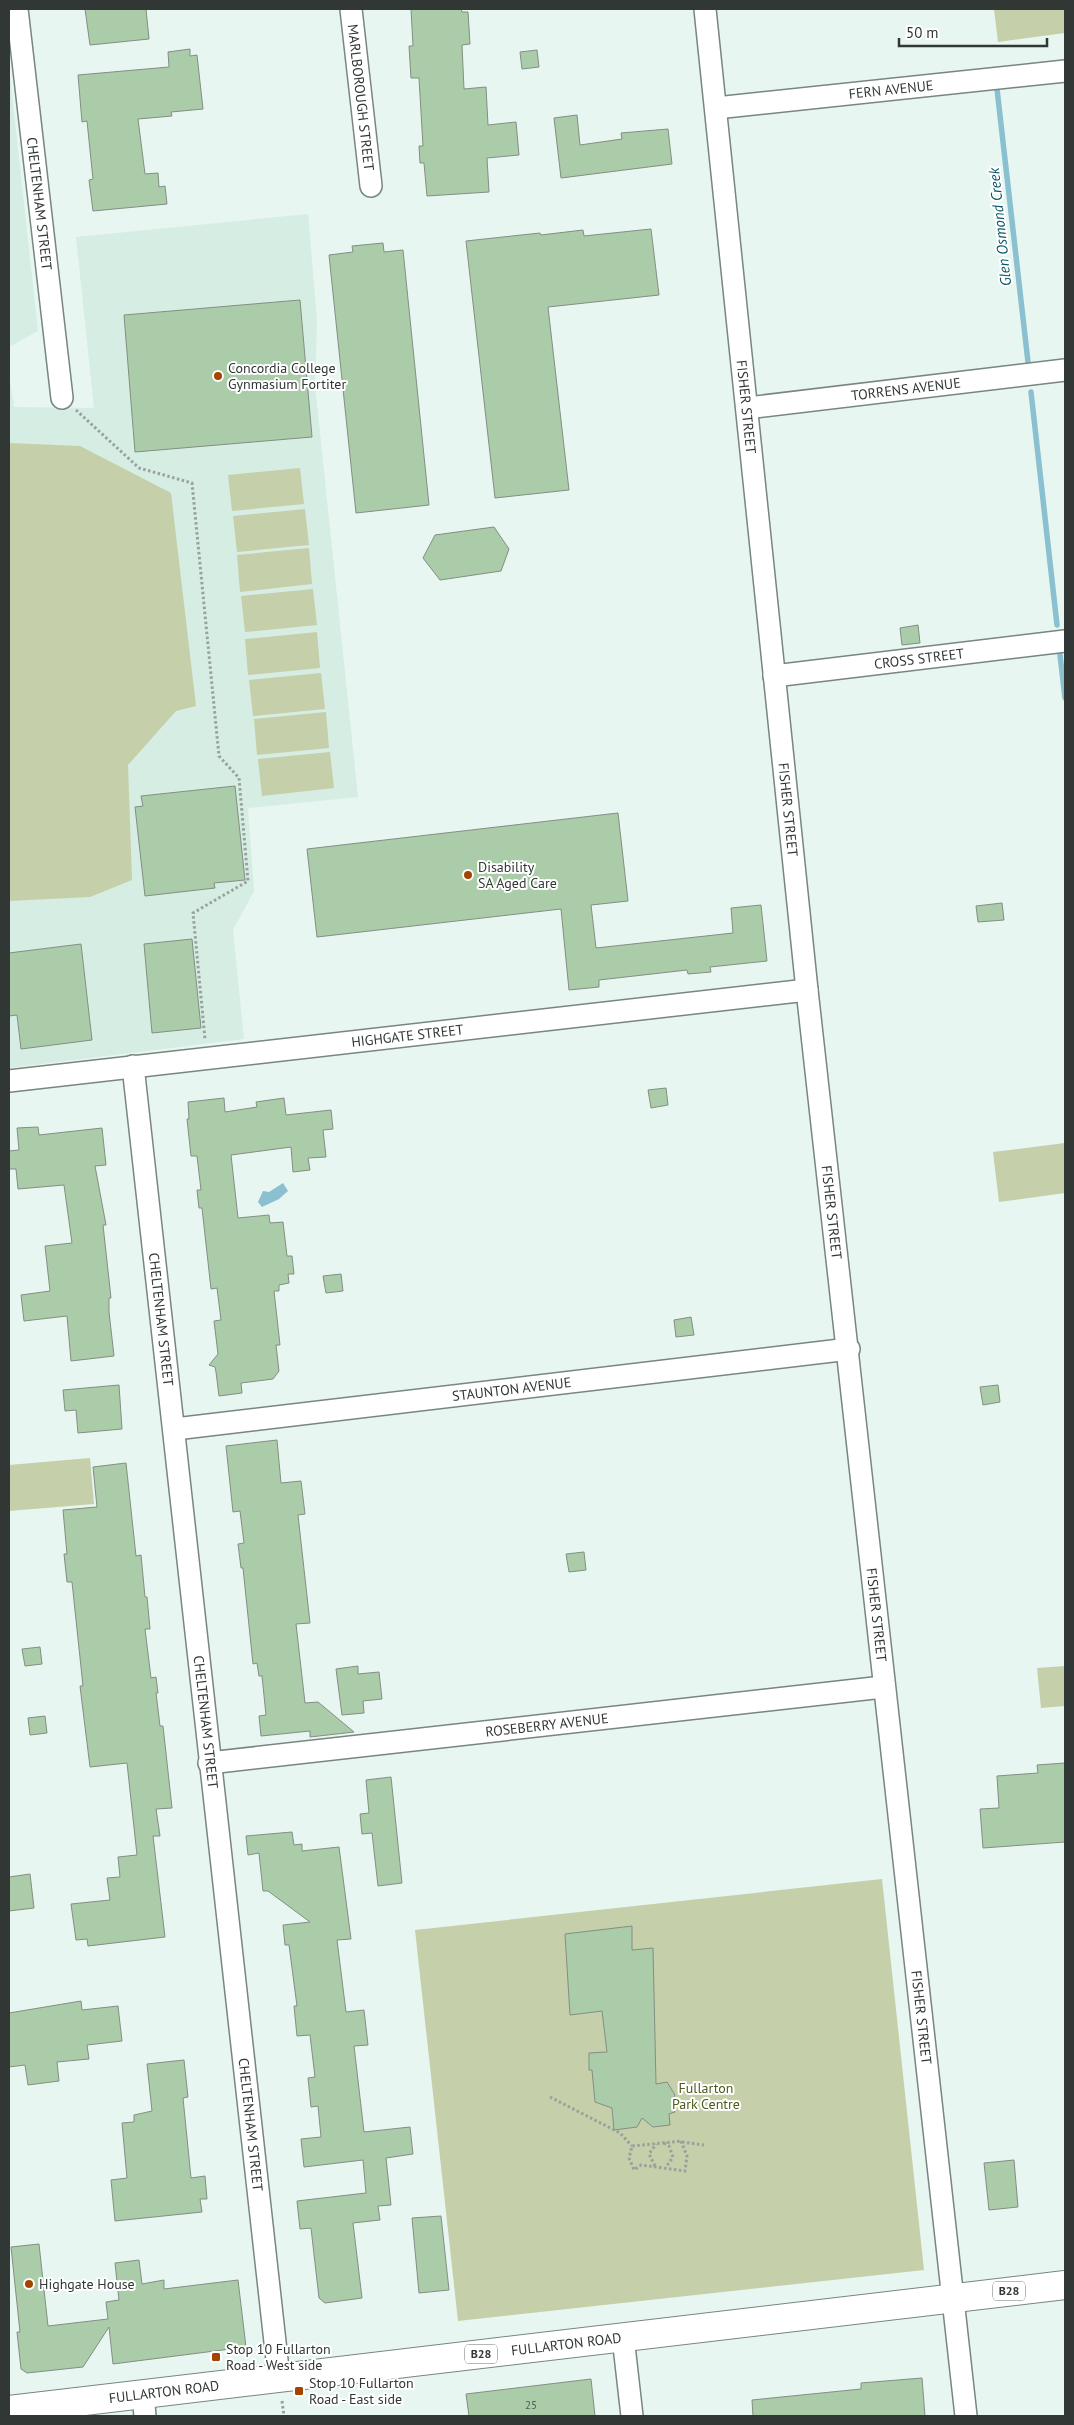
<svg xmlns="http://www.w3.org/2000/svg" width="1074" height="2425" font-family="'PT Sans',sans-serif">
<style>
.built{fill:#d6ede3}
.green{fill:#c5cfa9}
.water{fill:#8ac0d0}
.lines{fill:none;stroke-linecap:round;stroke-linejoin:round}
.stream{stroke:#8ac0d0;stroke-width:5.5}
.building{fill:#aacca9;stroke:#848e84}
.minor-casing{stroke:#788580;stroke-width:24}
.major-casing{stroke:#788580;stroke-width:30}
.path{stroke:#97a29e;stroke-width:3;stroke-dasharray:2.5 2.5;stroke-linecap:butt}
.minor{stroke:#fff;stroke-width:21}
.major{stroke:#fff;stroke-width:28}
.poi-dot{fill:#a54300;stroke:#fff;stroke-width:2}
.labels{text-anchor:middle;stroke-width:4;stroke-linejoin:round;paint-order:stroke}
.number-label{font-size:11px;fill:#4f5c52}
.shield{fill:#fff;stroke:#6f7372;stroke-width:1}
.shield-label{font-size:12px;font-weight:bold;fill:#313735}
.street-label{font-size:14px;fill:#313735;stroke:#fff}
.poi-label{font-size:14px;fill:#313735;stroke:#fff;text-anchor:start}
.park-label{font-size:14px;fill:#4f5c1a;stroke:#fff}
.water-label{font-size:15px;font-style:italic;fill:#0a5567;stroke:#fff}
</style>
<rect width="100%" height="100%" fill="#e7f6f0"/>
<g class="built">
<polygon points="9,67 38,331 9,347"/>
<polygon points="308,214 317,321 315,385 358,797 248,808 254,891 233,930 244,1039 9,1068 9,374 14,407 94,408 76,237"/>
</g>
<g class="green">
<polygon points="994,9 1065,9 1065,33 998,42"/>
<polygon points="9,443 80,446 171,493 196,706 176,711 128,765 132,880 90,897 9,901"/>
<polygon points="300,468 304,504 232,511 228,475"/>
<polygon points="305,509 309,545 237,552 233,516"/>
<polygon points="309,548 312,584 240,592 237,555"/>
<polygon points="313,589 317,625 245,632 241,596"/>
<polygon points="317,632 320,668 248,675 245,639"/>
<polygon points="321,673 325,709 253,716 249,680"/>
<polygon points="326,712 329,748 257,755 254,719"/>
<polygon points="330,752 334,788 262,796 258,759"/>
<polygon points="1065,1143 1065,1193 999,1202 993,1152"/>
<polygon points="90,1458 94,1504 9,1511 9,1465"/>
<polygon points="1065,1666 1065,1706 1041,1708 1037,1668"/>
<polygon points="882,1879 924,2270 458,2321 415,1930"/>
</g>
<polygon class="water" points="283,1183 288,1191 279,1199 262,1207 258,1202 263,1191 269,1192"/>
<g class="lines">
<g class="stream">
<polyline points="997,89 1028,362"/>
<polyline points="1031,392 1057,625"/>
<polyline points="1060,655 1065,698"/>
</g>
</g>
<g class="building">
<polygon points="85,9 146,9 149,39 90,45"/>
<polygon points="411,9 461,9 462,12 468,12 470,44 462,45 464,89 486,87 488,125 516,122 519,155 487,158 489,192 427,196 424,163 420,163 419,146 423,146 419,78 411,78 409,46 413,46"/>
<polygon points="190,49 190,56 197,55 203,109 171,112 172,116 138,119 145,174 158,173 159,187 165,186 167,204 93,211 89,180 93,179 87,121 82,122 78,75 169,67 168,52"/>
<polygon points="537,50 539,67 522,69 520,52"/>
<polygon points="577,115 580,145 622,139 621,133 668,129 672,164 561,178 554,118"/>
<polygon points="651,229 659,295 548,307 569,490 495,498 466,241 540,233 541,235 583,230 584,236"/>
<polygon points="383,243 384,252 403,250 429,505 356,513 329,255 353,252 352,246"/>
<polygon points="300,300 312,437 135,452 124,315"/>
<polygon points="494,527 509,549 501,571 440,580 423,558 435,535"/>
<polygon points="918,625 920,643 902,645 900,628"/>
<polygon points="235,786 245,880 214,883 215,888 145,896 135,807 143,806 141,796"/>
<polygon points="618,813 628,901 591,905 596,948 733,933 731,908 761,905 767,961 710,967 711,972 688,974 687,970 599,980 599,987 569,990 561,909 317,937 307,849"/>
<polygon points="1002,903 1004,920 978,922 976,906"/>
<polygon points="192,939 201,1028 152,1033 144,944"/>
<polygon points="81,944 92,1040 21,1049 17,1015 9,1016 9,953"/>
<polygon points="666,1088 668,1105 651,1108 648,1090"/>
<polygon points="224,1098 225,1112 257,1107 256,1102 284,1098 286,1115 331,1110 333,1129 323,1130 326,1157 308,1158 310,1170 293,1172 291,1147 231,1155 238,1218 269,1215 270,1223 283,1222 287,1256 292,1256 294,1274 288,1274 289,1283 279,1285 279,1291 274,1291 280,1345 276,1345 279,1371 273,1379 241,1383 242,1393 219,1396 216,1372 215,1367 209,1365 218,1354 214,1321 221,1320 217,1288 211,1289 202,1208 199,1208 197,1190 201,1190 197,1156 191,1156 187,1119 189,1119 188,1102"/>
<polygon points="38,1127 39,1135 102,1128 106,1165 95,1166 106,1225 103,1225 111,1298 109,1298 109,1312 114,1356 71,1361 67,1316 24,1321 21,1295 50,1291 45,1246 72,1243 64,1185 18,1189 16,1169 9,1169 9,1151 19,1150 17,1128"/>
<polygon points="341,1274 343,1291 326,1293 323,1276"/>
<polygon points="691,1317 694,1335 676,1337 674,1320"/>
<polygon points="119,1385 122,1429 78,1433 76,1410 65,1411 63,1390"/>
<polygon points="998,1385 1000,1402 983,1405 980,1387"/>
<polygon points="277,1440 281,1483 301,1481 305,1514 298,1515 310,1623 296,1624 305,1703 318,1702 354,1732 310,1737 310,1731 261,1736 259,1716 266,1715 262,1676 259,1676 257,1663 253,1664 243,1568 241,1568 238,1544 244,1543 240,1511 233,1512 226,1446"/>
<polygon points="126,1463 136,1556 141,1555 145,1597 147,1597 150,1629 145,1629 151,1678 156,1677 158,1693 156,1693 160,1726 163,1726 172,1808 156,1809 160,1836 153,1836 165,1937 88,1946 87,1939 76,1940 71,1904 110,1900 107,1878 120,1877 118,1857 137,1855 127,1763 90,1767 80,1686 83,1686 72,1582 67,1582 64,1554 67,1554 63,1510 97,1507 93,1467"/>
<polygon points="584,1552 586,1570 569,1572 566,1554"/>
<polygon points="40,1647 42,1664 25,1666 22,1649"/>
<polygon points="358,1666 358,1674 379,1672 382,1699 363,1701 364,1713 342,1715 336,1669"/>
<polygon points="45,1716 47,1733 30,1735 28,1718"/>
<polygon points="1065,1763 1065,1842 983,1848 980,1809 999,1808 997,1776 1038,1773 1037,1765"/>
<polygon points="391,1777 402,1883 378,1886 372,1833 362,1834 360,1814 369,1813 366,1780"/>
<polygon points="292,1832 294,1845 302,1844 302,1851 339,1847 351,1939 337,1940 346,2012 364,2010 368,2045 354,2046 364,2132 410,2127 413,2154 386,2158 391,2205 378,2206 380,2220 353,2223 362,2298 325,2303 319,2298 311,2228 300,2229 297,2201 366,2193 363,2160 304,2167 301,2139 321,2137 318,2106 311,2107 308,2078 315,2077 310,2035 297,2036 294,2006 297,2006 289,1945 285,1945 283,1925 310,1922 268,1891 263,1891 259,1853 248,1855 246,1836"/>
<polygon points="30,1874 34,1908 9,1911 9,1877"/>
<polygon points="632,1926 632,1950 653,1948 656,2084 667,2082 675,2095 672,2101 675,2112 669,2114 670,2125 653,2127 642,2118 637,2127 614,2130 612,2108 595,2102 592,2070 589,2070 589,2053 607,2052 602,2011 570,2015 565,1934"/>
<polygon points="81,2001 82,2010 118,2006 122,2041 87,2045 89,2059 57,2062 59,2081 28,2085 25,2065 9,2067 9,2013"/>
<polygon points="184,2060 188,2097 183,2098 191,2178 205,2176 207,2199 200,2199 202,2212 115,2221 111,2180 127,2178 122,2123 134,2122 134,2115 152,2111 147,2064"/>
<polygon points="1014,2160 1018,2207 989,2210 984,2163"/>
<polygon points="441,2216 449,2290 419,2293 412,2218"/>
<polygon points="39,2244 48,2326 108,2319 106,2302 119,2300 115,2263 139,2260 142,2284 164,2280 164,2289 238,2280 246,2347 113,2364 109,2327 83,2367 27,2373 21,2369 17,2332 20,2332 11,2247"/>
<polygon points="922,2378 925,2416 753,2416 752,2400 861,2389 861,2383"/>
<polygon points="591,2379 595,2416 469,2416 466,2394"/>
</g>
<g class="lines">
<g class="minor-casing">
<g id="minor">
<path id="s1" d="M17 9 62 398"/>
<path id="s2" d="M351 9 371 186"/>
<path id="s3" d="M705 9 807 990 966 2416"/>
<path id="s4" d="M716 108 1065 71"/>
<path id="s5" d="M747 408 1065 370"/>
<path id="s6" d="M774 676 1065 641"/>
<path id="s7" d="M133 1066 279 2378"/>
<path id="s8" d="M9 1081 807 990"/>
<path id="s9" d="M175 1429 849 1349"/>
<path id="s10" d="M209 1763 883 1687"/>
<polyline points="623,2337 632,2416"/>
<polyline points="143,2394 145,2416"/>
</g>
</g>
<g class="major-casing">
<g id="major">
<path id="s11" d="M9 2410 1065 2285"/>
</g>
</g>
<g class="path">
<polyline points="76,410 139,468 192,483 219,756 239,778 248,881 193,913 205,1039"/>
<polyline points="550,2097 620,2133 632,2146"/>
<polygon points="681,2141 687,2156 685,2171 641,2165 634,2170 629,2158 632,2146"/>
<polyline points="682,2142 704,2145"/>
<polyline points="664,2143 669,2146 673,2157 666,2167"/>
<polyline points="655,2166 649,2154 656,2144"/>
<polyline points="282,2401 284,2416"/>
</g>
<use href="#minor" class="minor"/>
<use href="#major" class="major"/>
</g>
<g class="poi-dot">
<circle cx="218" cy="376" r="5"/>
<circle cx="468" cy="875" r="5"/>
<circle cx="29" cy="2284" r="5"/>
<rect x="211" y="2352" width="10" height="10" rx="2.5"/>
<rect x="294" y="2386" width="10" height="10" rx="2.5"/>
</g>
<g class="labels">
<g class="number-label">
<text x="531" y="2409">25</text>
</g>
<g class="shield">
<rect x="993" y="2281.5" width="32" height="19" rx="4"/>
<rect x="465" y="2344.5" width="32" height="19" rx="4"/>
</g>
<g class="shield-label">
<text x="1009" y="2295">B28</text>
<text x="481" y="2358">B28</text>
</g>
<g class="street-label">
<text dy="5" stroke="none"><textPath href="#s4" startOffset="176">FERN AVENUE</textPath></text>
<text dy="5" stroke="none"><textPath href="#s2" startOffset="89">MARLBOROUGH STREET</textPath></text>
<text dy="5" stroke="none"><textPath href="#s1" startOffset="196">CHELTENHAM STREET</textPath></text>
<text dy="5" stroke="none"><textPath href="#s5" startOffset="160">TORRENS AVENUE</textPath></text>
<text dy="5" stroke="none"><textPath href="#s3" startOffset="400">FISHER STREET</textPath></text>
<text dy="5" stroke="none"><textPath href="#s6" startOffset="146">CROSS STREET</textPath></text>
<text dy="5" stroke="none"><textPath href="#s3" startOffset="805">FISHER STREET</textPath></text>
<text dy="5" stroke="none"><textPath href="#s8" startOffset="401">HIGHGATE STREET</textPath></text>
<text dy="5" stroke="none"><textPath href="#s3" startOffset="1210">FISHER STREET</textPath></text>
<text dy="5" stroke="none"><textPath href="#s7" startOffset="255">CHELTENHAM STREET</textPath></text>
<text dy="5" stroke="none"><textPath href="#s9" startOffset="339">STAUNTON AVENUE</textPath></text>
<text dy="5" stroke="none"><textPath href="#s3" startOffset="1615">FISHER STREET</textPath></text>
<text dy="5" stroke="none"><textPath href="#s7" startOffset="660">CHELTENHAM STREET</textPath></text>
<text dy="5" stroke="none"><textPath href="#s10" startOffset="340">ROSEBERRY AVENUE</textPath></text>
<text dy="5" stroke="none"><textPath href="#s3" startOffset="2020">FISHER STREET</textPath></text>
<text dy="5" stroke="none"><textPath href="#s7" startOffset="1065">CHELTENHAM STREET</textPath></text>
<text dy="5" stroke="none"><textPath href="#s11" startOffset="561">FULLARTON ROAD</textPath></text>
<text dy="5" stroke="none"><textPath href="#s11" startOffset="156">FULLARTON ROAD</textPath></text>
</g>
<g class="poi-label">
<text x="228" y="373">Concordia College<tspan x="228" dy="16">Gynmasium Fortiter</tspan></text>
<text x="478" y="872">Disability<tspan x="478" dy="16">SA Aged Care</tspan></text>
<text x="39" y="2289">Highgate House</text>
<text x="226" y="2354">Stop 10 Fullarton<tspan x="226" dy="16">Road - West side</tspan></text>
<text x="309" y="2388">Stop 10 Fullarton<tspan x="309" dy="16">Road - East side</tspan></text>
</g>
<g class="park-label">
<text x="706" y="2093">Fullarton<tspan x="706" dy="16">Park Centre</tspan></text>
</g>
<g class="water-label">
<text transform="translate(1000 227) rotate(-96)" y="5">Glen Osmond Creek</text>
</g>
</g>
<rect width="1074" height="2425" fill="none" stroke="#313735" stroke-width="20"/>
<path d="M899 38v8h148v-8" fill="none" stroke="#313735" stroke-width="2.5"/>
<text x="906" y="38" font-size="15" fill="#313735" stroke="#ffffff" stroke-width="4" paint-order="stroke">50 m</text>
</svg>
